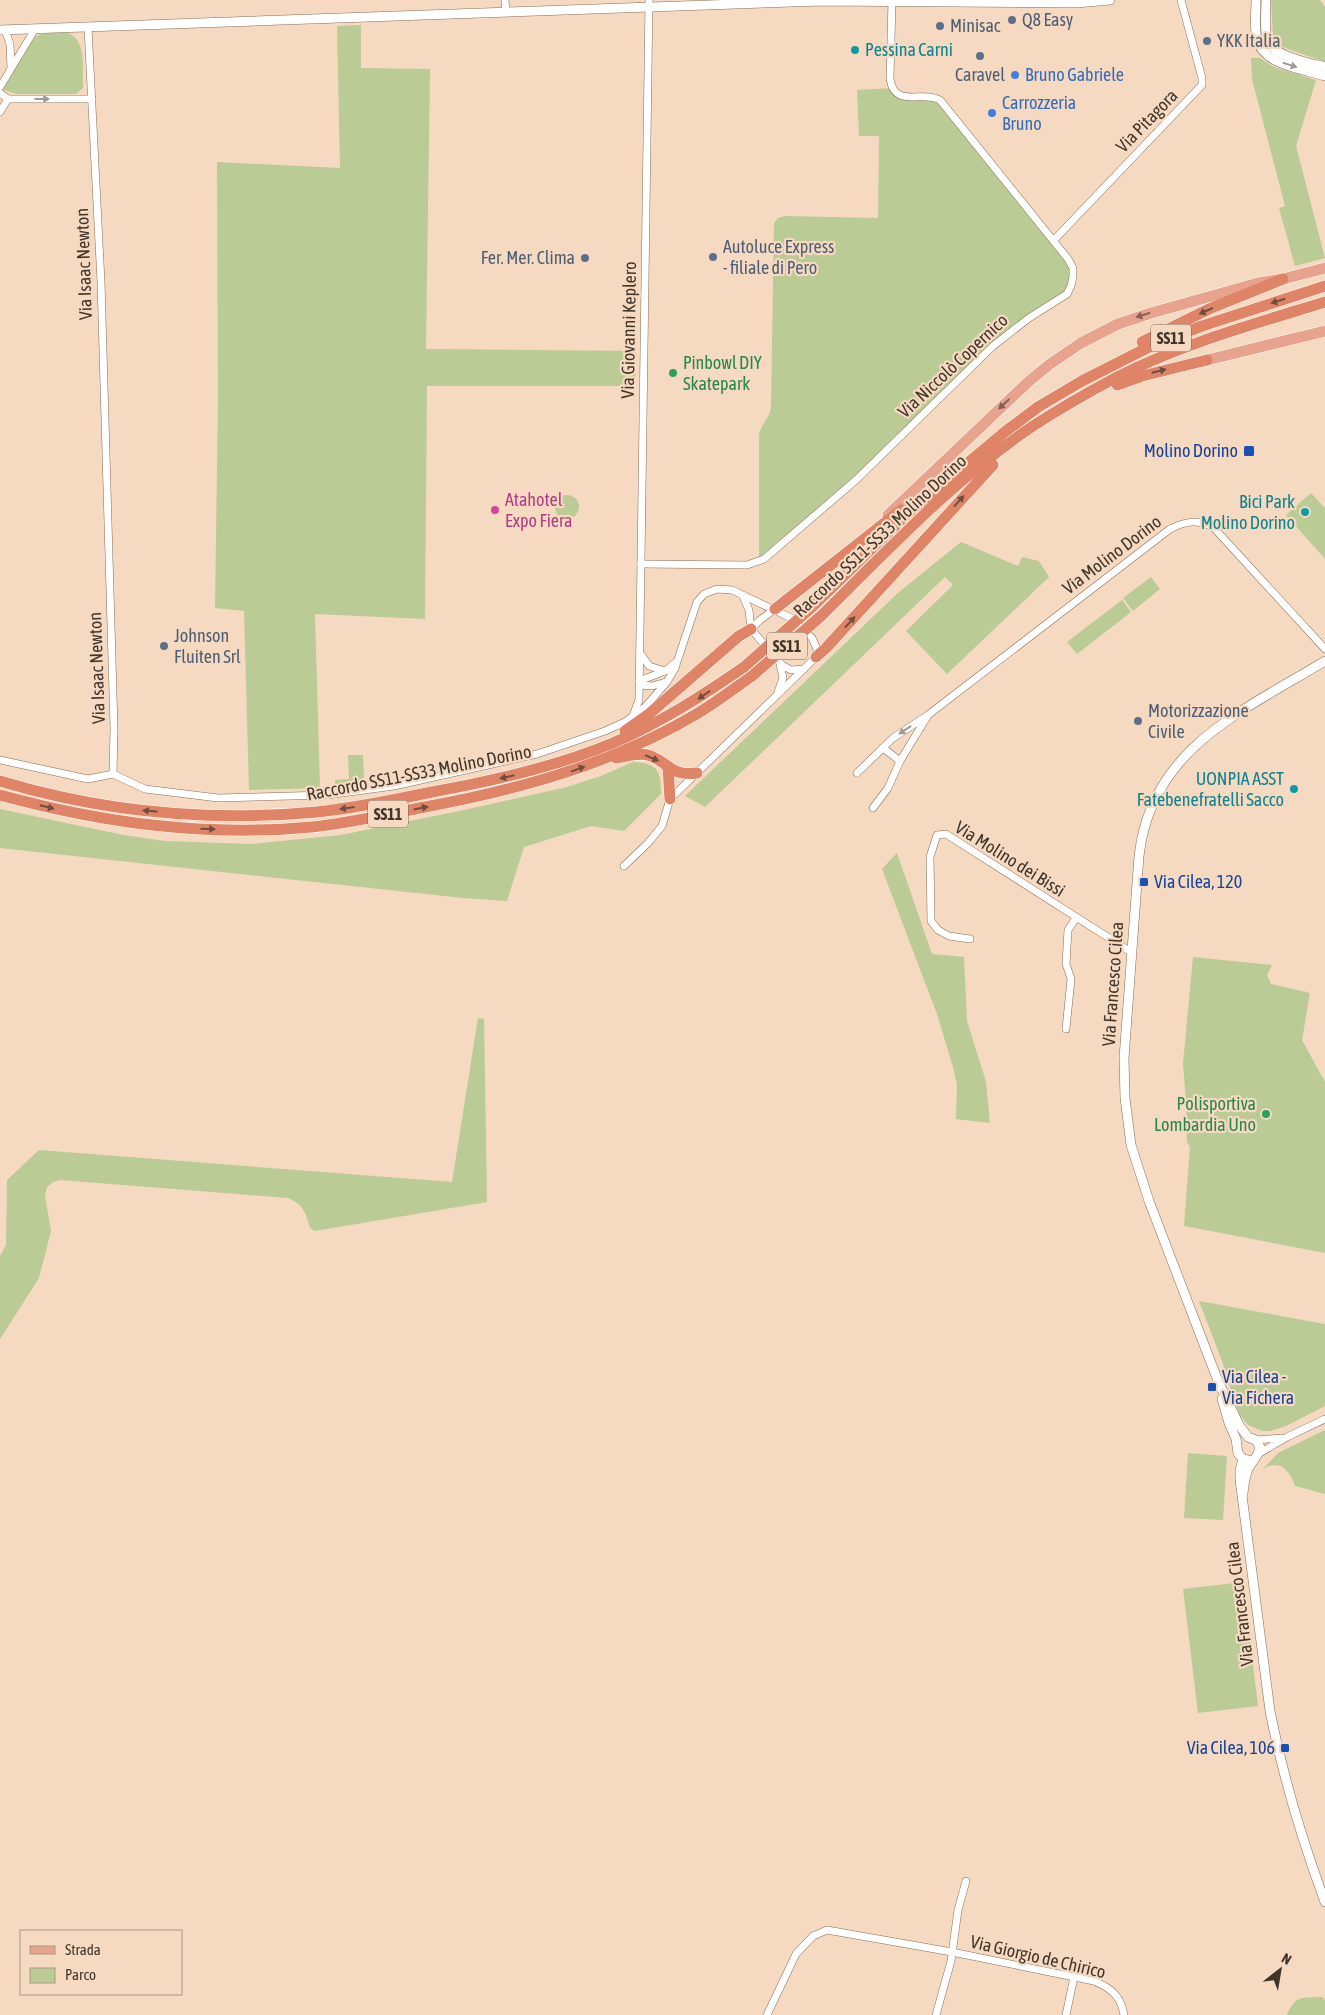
<svg xmlns="http://www.w3.org/2000/svg" width="1325" height="2015" font-family="'Asap Condensed',sans-serif">
<style>
.green{fill:#bacb95}
.lines{fill:none;stroke-linecap:round;stroke-linejoin:round}
.minor-casing{stroke:#876e58;stroke-width:8}
.tertiary-casing{stroke:#876e58;stroke-width:10}
.primary-casing{stroke:#fff;stroke-width:12}
.trunk-casing{stroke:#fff;stroke-width:12}
.minor{stroke:#fff;stroke-width:7}
.tertiary{stroke:#fff;stroke-width:9}
.primary{stroke:#e7a38d;stroke-width:11}
.trunk{stroke:#df8467;stroke-width:11}
.trunk-bridge-casing{stroke:#fff;stroke-width:12;stroke-linecap:butt}
.trunk-bridge{stroke:#df8467;stroke-width:11}
.oneway{fill:#a09a95}
.oneway2{fill:#704d3d}
.oneway3{fill:#836152}
.service-dot{fill:#5c6f8a;stroke:#f5d9c0;stroke-width:2}
.culture-dot{fill:#0f9aa8;stroke:#f5d9c0;stroke-width:2}
.shop-dot{fill:#3f7fe0;stroke:#f5d9c0;stroke-width:2}
.leisure-dot{fill:#2e9e5b;stroke:#f5d9c0;stroke-width:2}
.transit-dot{fill:#1a4fb4;stroke:#f5d9c0;stroke-width:2}
.hotel-dot{fill:#d1479c;stroke:#f5d9c0;stroke-width:2}
.labels{text-anchor:middle;stroke-width:4.5;stroke-linejoin:round;paint-order:stroke}
.shield{fill:#f5d9c0;stroke:#766658;stroke-width:1}
.shield-label{font-size:16px;font-weight:bold;fill:#40352b}
.service-label{font-size:18px;fill:#4e5e75;stroke:#f5d9c0;text-anchor:start}
.culture-label{font-size:18px;fill:#0d838f;stroke:#f5d9c0;text-anchor:end}
.shop-label{font-size:18px;fill:#366cbe;stroke:#f5d9c0;text-anchor:start}
.street-label{font-size:18px;fill:#40352b;stroke:#f5d9c0}
.leisure-label{font-size:18px;fill:#27864d;stroke:#f5d9c0;text-anchor:start}
.transit-label{font-size:18px;fill:#164399;stroke:#f5d9c0;text-anchor:end}
.hotel-label{font-size:18px;fill:#b23c85;stroke:#f5d9c0;text-anchor:start}
</style>
<rect width="100%" height="100%" fill="#f5d9c0"/>
<g class="green">
<polygon points="1271,0 1320,0 1325,7 1325,62 1277,45 1273,36"/>
<polygon points="361,25 361,68 430,69 426,349 636,351 635,386 427,386 425,619 315,614 320,788 249,790 244,611 215,608 218,401 217,162 340,168 337,26"/>
<path d="M65 32C88 38 82 69 83 88L76 94H16L2 89 35 37 41 34Z"/>
<polygon points="1251,58 1260,58 1274,67 1316,80 1296,146 1325,258 1295,266 1279,208 1285,206 1252,79"/>
<path d="M892 88 897 94 937 98 1071 263 1069 290 1013 329 856 480 759 562V434C762 424 769 418 771 408L774 223 778 218 785 216 878 218 879 136H859L857 90Z"/>
<polygon points="1311,493 1325,508 1325,559 1286,515"/>
<circle cx="567" cy="507" r="12"/>
<polygon points="961,542 1018,566 1022,557 1039,561 1049,577 947,674 906,631 953,585 945,577 705,807 685,796 899,592"/>
<polygon points="1151,577 1160,589 1133,611 1123,598"/>
<polygon points="1122,600 1131,612 1077,654 1067,642"/>
<polygon points="348,755 363,755 364,780 371,779 371,782 335,786 335,780 349,779"/>
<path d="M633 762C658 763 661 771 661 794L624 831 591 826 524 847 507 901 463 898 0 848V809L123 835 165 841 251 844 341 835 464 810 567 787 601 776Z"/>
<polygon points="897,853 932,954 964,957 967,1021 986,1082 990,1123 956,1119 957,1084 953,1067 937,1014 882,869"/>
<polygon points="1193,957 1272,965 1267,975 1271,984 1310,993 1302,1040 1325,1082 1325,1253 1184,1226 1190,1147 1187,1142 1186,1101 1183,1064"/>
<path d="M478 1018 484 1019 487 1202 315 1231 310 1228C306 1213 303 1204 288 1198L60 1180 53 1182 47 1187 45 1196 51 1231 39 1278 0 1339V1256L6 1245 7 1180 39 1150 452 1182Z"/>
<polygon points="1199,1301 1325,1324 1325,1406 1286,1426 1270,1431 1262,1431 1248,1425 1239,1414 1222,1361"/>
<path d="M1325 1430V1494L1295 1486C1290 1471 1280 1458 1263 1469L1278 1453Z"/>
<polygon points="1188,1453 1227,1456 1223,1520 1184,1518"/>
<polygon points="1243,1582 1258,1706 1198,1713 1183,1589"/>
<path d="M1322 1997 1325 2000V2015H1287C1295 1995 1302 1998 1322 1997Z"/>
</g>
<g class="lines">
<g class="minor-casing">
<g id="minor">
<polyline points="505,0 506,11"/>
<polyline points="88,28 101,282 114,728 113,774 145,789 218,798 327,795 394,786 537,754 605,731 625,722 645,707 667,682 675,668 697,602 704,594 717,589 732,590 791,618 812,638 817,649 816,657 670,799 662,826 648,843 624,866"/>
<polyline points="5,30 10,44 11,68"/>
<polyline points="0,87 35,29"/>
<polyline points="0,93 8,99"/>
<polyline points="0,112 8,99 92,99"/>
<polyline points="1054,240 1202,85 1202,78 1181,0"/>
<path d="M641 564 747 565 764 559 856 480 993 346 1029 318 1067 294 1071 286 1073 277V268L1068 259 940 100C922 90 895 109 890 79L892 0"/>
<polyline points="743,596 749,610 751,629"/>
<polyline points="775,609 760,620 751,629 782,665 791,670 804,669"/>
<polyline points="640,653 649,666 665,671"/>
<polyline points="639,681 665,671 676,662"/>
<polyline points="640,685 652,686 666,682"/>
<polyline points="778,692 783,678 780,664"/>
<polyline points="634,713 639,700 649,0"/>
<polyline points="883,748 900,761"/>
<polyline points="0,760 88,779 113,774"/>
<path d="M857 773 893 738 928 715 1170 529C1186 521 1199 519 1214 528L1325 649"/>
<polyline points="873,808 888,788 900,761 927,717"/>
<polyline points="970,939 949,936 938,930 931,921 930,857 937,835 946,834 1131,952"/>
<polyline points="1066,1029 1071,979 1066,964 1068,930 1076,918"/>
<polyline points="1256,1440 1282,1438"/>
<polyline points="1258,1454 1287,1437 1325,1419"/>
<path d="M767 2015 796 1954 813 1936 827 1930 952 1952 1094 1981C1111 1988 1121 1996 1124 2015"/>
<polyline points="936,2015 951,1961 958,1910 966,1881"/>
<polyline points="1066,2015 1074,1977"/>
</g>
</g>
<g class="tertiary-casing">
<g id="tertiary">
<path d="M1256 0C1256 12 1254 27 1257 39 1263 65 1303 69 1325 76"/>
<path d="M1266 0C1266 12 1264 28 1267 39 1271 56 1310 63 1325 67"/>
<polyline points="0,30 822,1 1076,3 1110,0"/>
<polyline points="1222,1399 1229,1423 1236,1439 1238,1453 1243,1459 1248,1460"/>
<path d="M1243 1459 1240 1470V1480L1270 1711C1283 1777 1302 1840 1325 1902"/>
<path d="M1243 1493C1244 1485 1245 1476 1248 1469 1252 1461 1259 1456 1260 1447L1256 1440 1248 1437 1239 1425 1218 1381 1149 1201 1131 1145 1125 1098 1124 1058 1139 856C1151 748 1243 711 1325 661"/>
</g>
</g>
<g class="primary-casing">
<g id="primary">
<polyline points="1207,360 1325,331"/>
<polyline points="888,515 1028,382 1050,364 1081,343 1118,324 1151,313 1258,283 1283,279 1325,268"/>
</g>
</g>
<g class="trunk-casing">
<g id="trunk">
<polyline points="1142,342 1209,309 1283,279"/>
<polyline points="1117,385 1142,376 1207,360"/>
<polyline points="812,607 907,514 1006,431 1038,407 1082,381 1153,345 1202,326 1325,286"/>
<polyline points="775,609 901,510"/>
<path d="M821 616C888 550 954 479 1033 426 1059 409 1087 393 1115 378 1181 344 1254 324 1325 302"/>
<polyline points="816,657 826,648 993,465"/>
<polyline points="625,731 649,714 739,636 751,629"/>
<path d="M616 758C627 756 640 752 651 756 672 765 670 776 697 773"/>
<polyline points="668,767 670,799"/>
<path d="M0 781C103 812 209 822 317 812 355 808 394 800 432 792 494 781 555 767 613 743 660 723 702 696 744 667"/>
<path d="M0 795C103 823 205 837 312 827 350 823 388 814 425 807 522 789 615 763 700 712 718 701 735 688 752 676"/>
</g>
</g>
<use href="#minor" class="minor"/>
<use href="#tertiary" class="tertiary"/>
<use href="#primary" class="primary"/>
<use href="#trunk" class="trunk"/>
<g class="trunk-bridge-casing">
<g id="trunk-bridge">
<polyline points="744,667 812,607"/>
<polyline points="752,676 821,616"/>
</g>
</g>
<use href="#trunk-bridge" class="trunk-bridge"/>
</g>
<defs><path id="oneway-solid" d="M-6-.8H1V-3.2L6.5 0L1 3.2V.8H-6Z" transform="scale(1.25)"/></defs>
<g class="oneway">
<use href="#oneway-solid" transform="translate(1290 65) rotate(18)"/>
<use href="#oneway-solid" transform="translate(42 99)"/>
<use href="#oneway-solid" transform="translate(905 730) rotate(146)"/>
</g>
<g class="oneway2">
<use href="#oneway-solid" transform="translate(1278 301) rotate(163)"/>
<use href="#oneway-solid" transform="translate(1206 311) rotate(156)"/>
<use href="#oneway-solid" transform="translate(1159 371) rotate(-14)"/>
<use href="#oneway-solid" transform="translate(959 501) rotate(-48)"/>
<use href="#oneway-solid" transform="translate(850 622) rotate(-48)"/>
<use href="#oneway-solid" transform="translate(704 695) rotate(145)"/>
<use href="#oneway-solid" transform="translate(652 758) rotate(23)"/>
<use href="#oneway-solid" transform="translate(578 769) rotate(-20)"/>
<use href="#oneway-solid" transform="translate(507 777) rotate(167)"/>
<use href="#oneway-solid" transform="translate(47 807) rotate(14)"/>
<use href="#oneway-solid" transform="translate(347 808) rotate(172)"/>
<use href="#oneway-solid" transform="translate(421 808) rotate(-11)"/>
<use href="#oneway-solid" transform="translate(150 811) rotate(-174)"/>
<use href="#oneway-solid" transform="translate(208 829) rotate(2)"/>
</g>
<g class="oneway3">
<use href="#oneway-solid" transform="translate(1143 315) rotate(163)"/>
<use href="#oneway-solid" transform="translate(1004 404) rotate(137)"/>
</g>
<g class="service-dot">
<circle cx="1012" cy="20" r="5"/>
<circle cx="940" cy="26" r="5"/>
<circle cx="1207" cy="41" r="5"/>
<circle cx="980" cy="56" r="5"/>
<circle cx="713" cy="257" r="5"/>
<circle cx="585" cy="258" r="5"/>
<circle cx="164" cy="646" r="5"/>
<circle cx="1138" cy="721" r="5"/>
</g>
<g class="culture-dot">
<circle cx="855" cy="50" r="5"/>
<circle cx="1305" cy="512" r="5"/>
<circle cx="1294" cy="789" r="5"/>
</g>
<g class="shop-dot">
<circle cx="1015" cy="75" r="5"/>
<circle cx="992" cy="113" r="5"/>
</g>
<g class="leisure-dot">
<circle cx="673" cy="373" r="5"/>
<circle cx="1266" cy="1114" r="5"/>
</g>
<g class="transit-dot">
<rect x="1243" y="445" width="12" height="12" rx="2.5"/>
<rect x="1139" y="877" width="10" height="10" rx="2.5"/>
<rect x="1207" y="1382" width="10" height="10" rx="2.5"/>
<rect x="1280" y="1743" width="10" height="10" rx="2.5"/>
</g>
<circle class="hotel-dot" cx="495" cy="510" r="5"/>
<g class="labels">
<g class="shield">
<rect x="1151" y="324.5" width="40" height="27" rx="4"/>
<rect x="767" y="632.5" width="40" height="27" rx="4"/>
<rect x="368" y="800.5" width="40" height="27" rx="4"/>
</g>
<g class="shield-label">
<text x="1171" y="344">SS11</text>
<text x="787" y="652">SS11</text>
<text x="388" y="820">SS11</text>
</g>
<g class="service-label">
<text x="1022" y="26">Q8 Easy</text>
<text x="950" y="32">Minisac</text>
<text x="1217" y="47">YKK Italia</text>
<text x="980" y="81" text-anchor="middle">Caravel</text>
<text x="723" y="253">Autoluce Express<tspan x="723" dy="21">- filiale di Pero</tspan></text>
<text x="575" y="264" text-anchor="end">Fer. Mer. Clima</text>
<text x="174" y="642">Johnson<tspan x="174" dy="21">Fluiten Srl</tspan></text>
<text x="1148" y="717">Motorizzazione<tspan x="1148" dy="21">Civile</tspan></text>
</g>
<g class="culture-label">
<text x="865" y="56" text-anchor="start">Pessina Carni</text>
<text x="1295" y="508">Bici Park<tspan x="1295" dy="21">Molino Dorino</tspan></text>
<text x="1284" y="785">UONPIA ASST<tspan x="1284" dy="21">Fatebenefratelli Sacco</tspan></text>
</g>
<g class="shop-label">
<text x="1025" y="81">Bruno Gabriele</text>
<text x="1002" y="109">Carrozzeria<tspan x="1002" dy="21">Bruno</tspan></text>
</g>
<g class="street-label">
<text transform="translate(1147 121) rotate(-46)" y="6">Via Pitagora</text>
<text transform="translate(84 264) rotate(-92)" y="6">Via Isaac Newton</text>
<text transform="translate(629 330) rotate(-89)" y="6">Via Giovanni Keplero</text>
<text transform="translate(953 366) rotate(-43)" y="6">Via Niccolò Copernico</text>
<text transform="translate(880 536) rotate(-43)" y="6">Raccordo SS11-SS33 Molino Dorino</text>
<text transform="translate(1112 555) rotate(-37)" y="6">Via Molino Dorino</text>
<text transform="translate(97 668) rotate(-92)" y="6">Via Isaac Newton</text>
<text transform="translate(419 773) rotate(-11)" y="6">Raccordo SS11-SS33 Molino Dorino</text>
<text transform="translate(1010 859) rotate(32)" y="6">Via Molino dei Bissi</text>
<text transform="translate(1113 984) rotate(-86)" y="6">Via Francesco Cilea</text>
<text transform="translate(1240 1604) rotate(-97)" y="6">Via Francesco Cilea</text>
<text transform="translate(1038 1957) rotate(13)" y="6">Via Giorgio de Chirico</text>
</g>
<g class="leisure-label">
<text x="683" y="369">Pinbowl DIY<tspan x="683" dy="21">Skatepark</tspan></text>
<text x="1256" y="1110" text-anchor="end">Polisportiva<tspan x="1256" dy="21">Lombardia Uno</tspan></text>
</g>
<g class="transit-label">
<text x="1238" y="457">Molino Dorino</text>
<text x="1154" y="888" text-anchor="start">Via Cilea, 120</text>
<text x="1222" y="1383" text-anchor="start">Via Cilea -<tspan x="1222" dy="21">Via Fichera</tspan></text>
<text x="1275" y="1754">Via Cilea, 106</text>
</g>
<g class="hotel-label">
<text x="505" y="506">Atahotel<tspan x="505" dy="21">Expo Fiera</tspan></text>
</g>
</g>
<rect x="20" y="1930" width="162" height="65" fill="#f5d9c0" stroke="#ad9784"/>
<rect x="30" y="1946" width="25" height="8" fill="#e7a38d" stroke="#ad9784"/>
<text x="65" y="1955" font-size="15" fill="#40352b">Strada</text>
<rect x="30" y="1968" width="25" height="15" fill="#bacb95" stroke="#ad9784"/>
<text x="65" y="1980" font-size="15" fill="#40352b">Parco</text>
<g transform="translate(1280 1970) rotate(31)" stroke="#f5d9c0" stroke-width="4" paint-order="stroke">
<path d="M0-4L9 19L0 12L-9 19Z" fill="#40352b"/>
<text y="-8" font-size="14" font-weight="bold" text-anchor="middle" fill="#40352b">N</text>
</g>
</svg>
